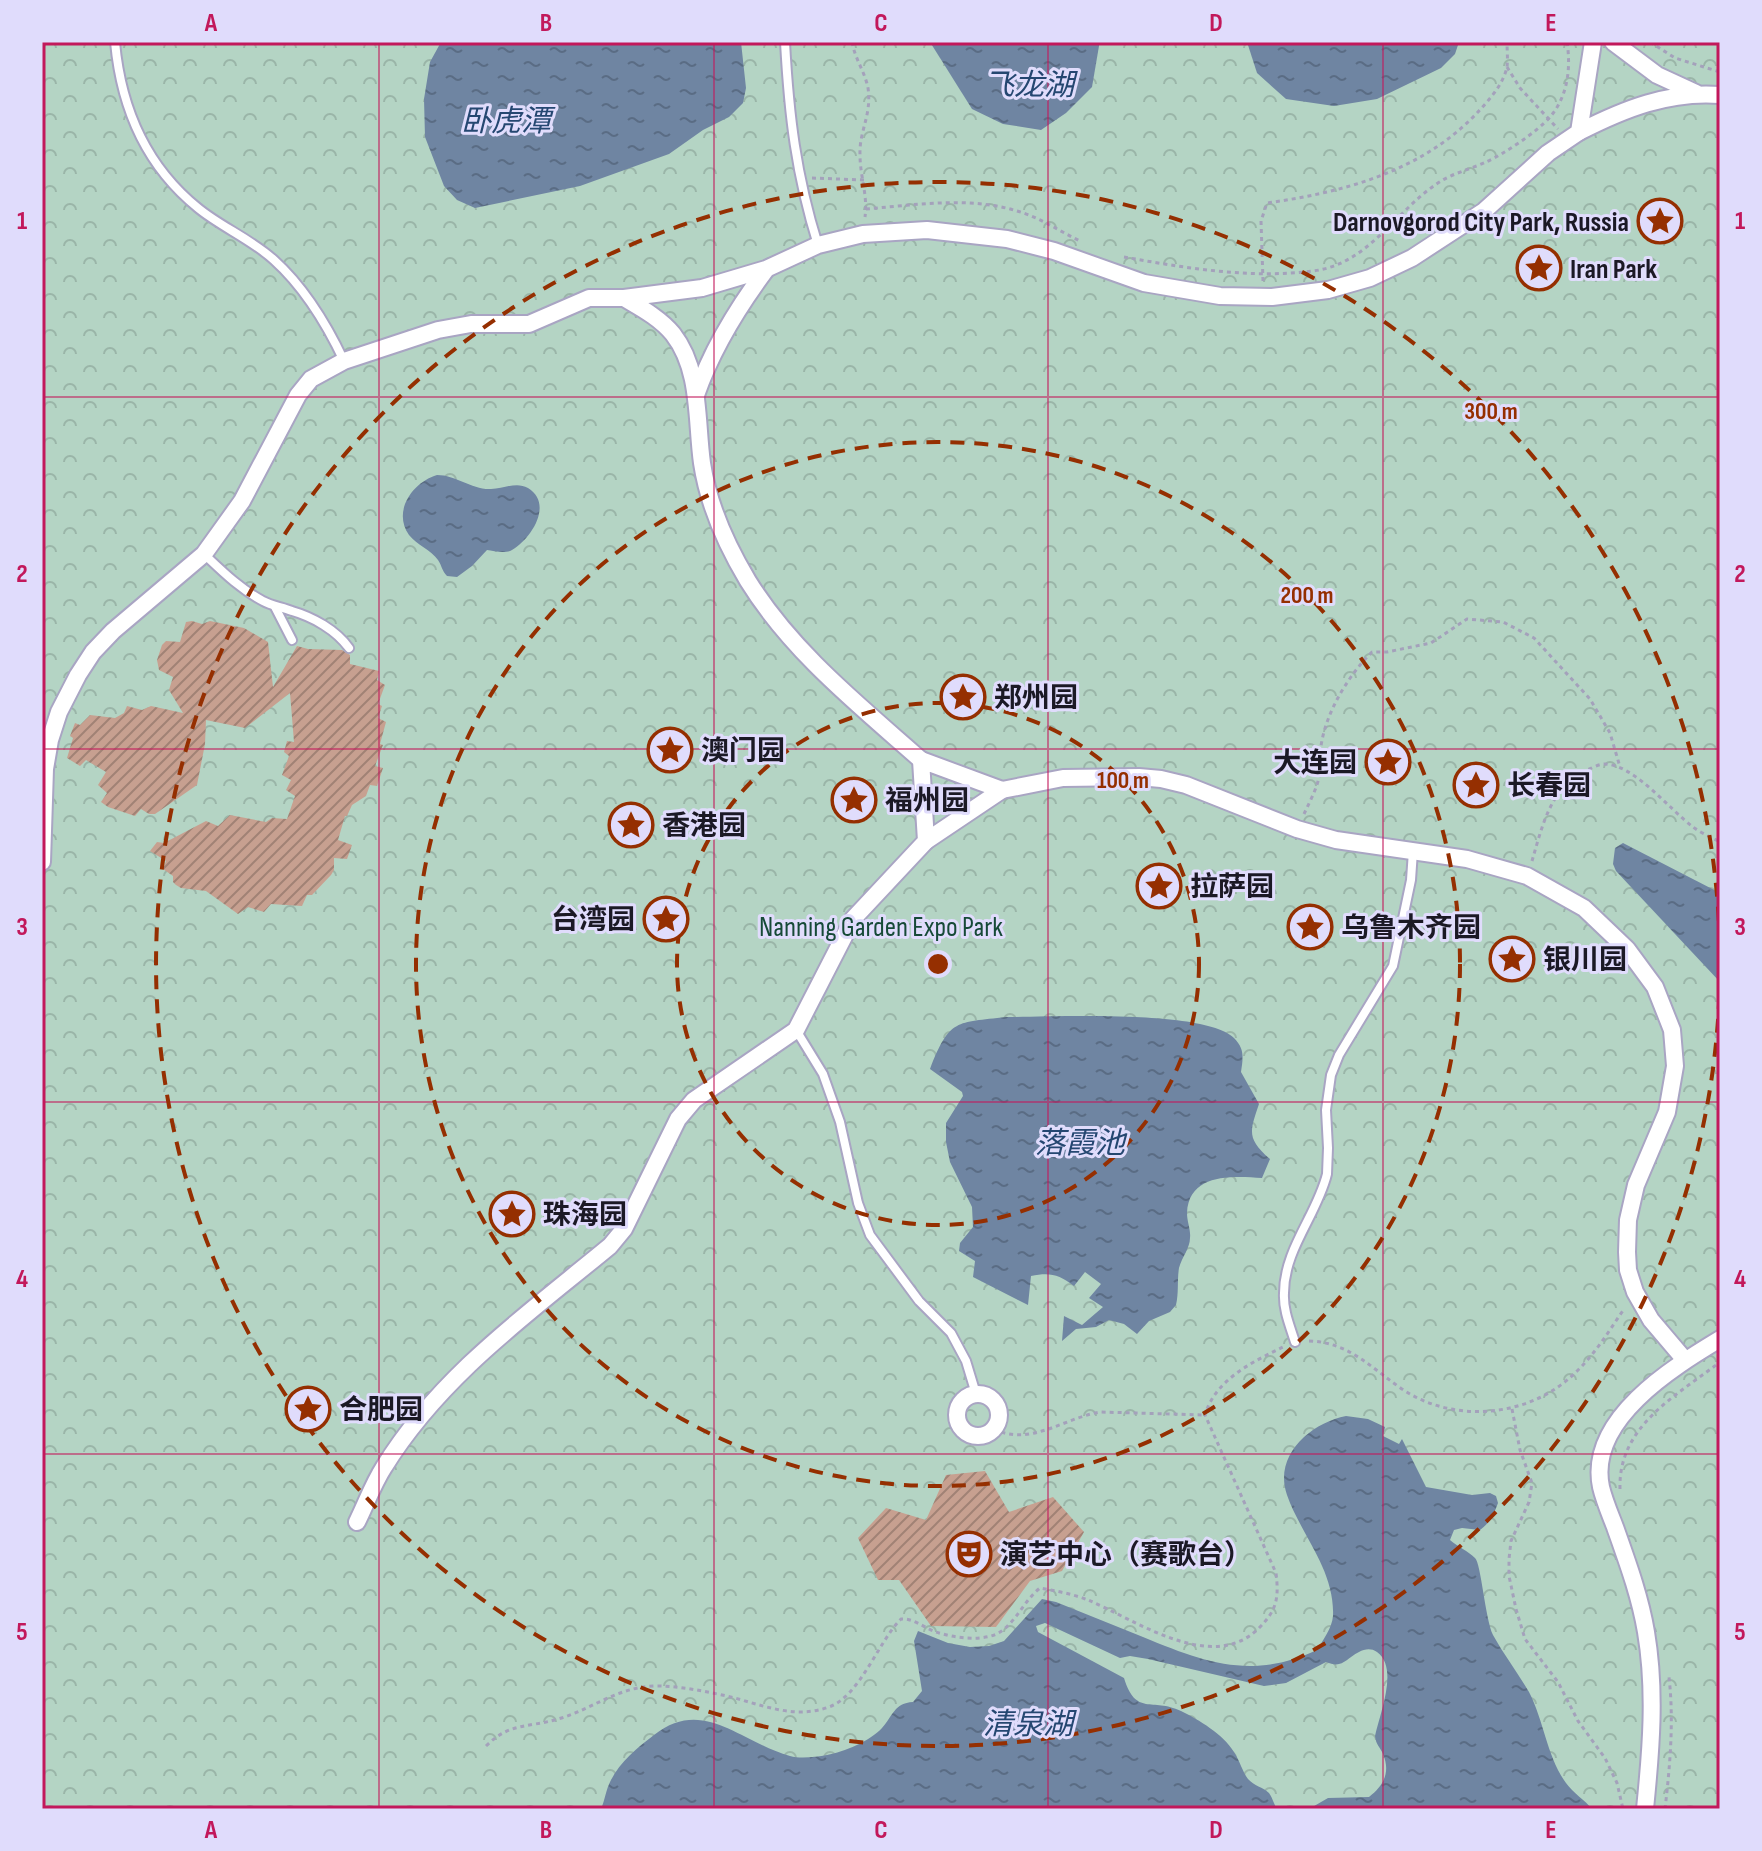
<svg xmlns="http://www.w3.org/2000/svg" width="1762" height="1851" font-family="'Sofia Sans Condensed','Noto Sans SC',sans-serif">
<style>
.park{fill:url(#park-crowns)}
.water{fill:url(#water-ripples)}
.building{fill:url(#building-hatch)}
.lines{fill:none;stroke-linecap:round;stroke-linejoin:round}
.lane-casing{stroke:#a9a5c3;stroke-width:12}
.street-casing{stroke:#a9a5c3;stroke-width:20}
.path{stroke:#a4a1bb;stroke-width:3;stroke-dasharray:4 4;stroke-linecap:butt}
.lane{stroke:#fff;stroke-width:8}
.street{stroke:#fff;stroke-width:16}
.grid{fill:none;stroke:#c2185b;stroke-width:2;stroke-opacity:0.55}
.ring{fill:none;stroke:#952f01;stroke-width:4;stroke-dasharray:14 10}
.labels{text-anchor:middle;stroke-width:6;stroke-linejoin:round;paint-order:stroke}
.poi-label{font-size:28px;font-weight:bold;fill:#1b1925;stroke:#e0dcfc;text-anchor:start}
.park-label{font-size:28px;fill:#164a37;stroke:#e0dcfc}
.water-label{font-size:30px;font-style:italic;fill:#254771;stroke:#e0dcfc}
.centre{fill:#952f01;stroke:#e0dcfc;stroke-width:4}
.ring-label{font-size:24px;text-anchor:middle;font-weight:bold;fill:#952f01;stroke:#e0dcfc;stroke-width:6;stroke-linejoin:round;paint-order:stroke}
.neatline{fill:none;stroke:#c2185b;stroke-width:3}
.grid-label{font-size:26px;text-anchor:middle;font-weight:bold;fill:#c2185b}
</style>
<defs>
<pattern id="park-crowns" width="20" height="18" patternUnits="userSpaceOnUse" patternTransform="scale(2)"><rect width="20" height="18" fill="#b4d4c4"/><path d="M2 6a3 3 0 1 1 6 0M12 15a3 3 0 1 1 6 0" fill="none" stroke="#9ab5a8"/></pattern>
<pattern id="water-ripples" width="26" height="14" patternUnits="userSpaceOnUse" patternTransform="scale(2)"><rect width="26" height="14" fill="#6f85a2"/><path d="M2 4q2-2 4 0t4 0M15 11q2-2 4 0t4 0" fill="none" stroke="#5a6c84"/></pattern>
<pattern id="building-hatch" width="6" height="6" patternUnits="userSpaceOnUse" patternTransform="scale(2)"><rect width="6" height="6" fill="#c7a090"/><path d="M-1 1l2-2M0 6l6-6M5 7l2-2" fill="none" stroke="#a18275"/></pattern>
</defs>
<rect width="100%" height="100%" fill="#e0dcfc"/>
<rect class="park" x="42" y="42" width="1678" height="1767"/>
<g class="water">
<polygon points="441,42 741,42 746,88 743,103 729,117 703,130 669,154 580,186 475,208 457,200 444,186 425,137 424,99 430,62"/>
<polygon points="930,42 1099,42 1099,46 1092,87 1066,113 1041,130 1003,124 972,109"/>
<polygon points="1247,42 1459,42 1455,54 1441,68 1377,99 1334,106 1286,99 1257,73"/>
<path d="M437 475C456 475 472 490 491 489 504 489 516 481 528 488 554 504 531 539 512 550 505 554 494 551 487 550L472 566 457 577 447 576C442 571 442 566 438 560 431 550 417 545 409 535 392 511 413 482 437 475Z"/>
<polygon points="1623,843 1720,893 1720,982 1616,871 1613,864 1615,848"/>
<path d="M1006 1017C1052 1017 1204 1009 1234 1038 1245 1049 1243 1058 1241 1072L1259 1104C1250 1131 1246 1138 1270 1159L1262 1178C1232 1176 1189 1173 1187 1213 1187 1222 1191 1230 1190 1238 1190 1248 1182 1257 1179 1268 1177 1280 1179 1293 1176 1305L1170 1312 1149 1321 1137 1334 1124 1324 1109 1320 1096 1327 1076 1329 1062 1341 1064 1316 1082 1325 1103 1307 1089 1298 1101 1284 1085 1272 1074 1286C1059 1274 1049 1272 1031 1276L1028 1305 973 1277 975 1261 959 1251 960 1243 973 1227 972 1207 950 1162 946 1142V1123L963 1096 962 1092 930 1069C950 1018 956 1023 1006 1017Z"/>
<path d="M1346 1416 1368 1419 1385 1427 1383 1436 1399 1444 1402 1439 1426 1487 1472 1495 1490 1493 1496 1496 1498 1503C1494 1514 1490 1523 1480 1530L1462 1528 1454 1530 1450 1540C1458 1547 1468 1551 1475 1558 1481 1563 1485 1618 1493 1635 1504 1655 1518 1673 1529 1692 1544 1721 1547 1757 1566 1783 1573 1793 1585 1800 1592 1809H1309L1328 1798 1369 1797C1383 1786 1391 1773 1383 1754 1380 1747 1376 1745 1375 1736 1380 1713 1399 1668 1377 1652 1371 1648 1365 1649 1359 1652 1345 1659 1343 1669 1326 1662L1286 1683 1264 1686 1148 1659 1130 1656 1120 1658 1045 1623 1036 1626 1038 1632 1124 1678C1136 1717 1152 1697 1181 1711 1199 1720 1223 1734 1234 1752 1240 1761 1242 1771 1248 1779 1254 1786 1263 1787 1269 1793 1272 1797 1274 1804 1277 1809H601C605 1800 606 1789 611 1780 620 1762 638 1747 654 1735 703 1696 740 1742 790 1756 800 1759 816 1757 827 1755 844 1752 870 1741 882 1728 893 1716 894 1703 913 1702L922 1691 914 1641 918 1631 948 1643 970 1647 989 1646 1004 1641 1042 1599 1056 1602C1085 1614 1114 1625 1143 1637 1206 1663 1252 1680 1317 1650 1323 1640 1332 1628 1333 1616 1335 1570 1301 1535 1287 1495 1273 1455 1311 1423 1346 1416Z"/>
</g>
<g class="building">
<polygon points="192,621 202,624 210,621 244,628 268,642 273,687 297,646 308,649 342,650 350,655 350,664 379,671 377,680 385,685 378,704 382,706 378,718 386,722 380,744 383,745 375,766 383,768 377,786 370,785 366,796 352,805 347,816 345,816 338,840 352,845 347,859 334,858 334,870 331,875 312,895 307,895 302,906 271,904 264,912 248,907 238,914 206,891 181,888 176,885 173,882 173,876 163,869 166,861 150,851 157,842 164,843 206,821 218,826 230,815 266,822 272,818 287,819 295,796 286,790 291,780 282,775 289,756 284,752 287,741 294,742 290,693 245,728 206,720 205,744 197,785 155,814 149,814 141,809 135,816 108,807 101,802 107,793 98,785 106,772 86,760 80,766 67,758 73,738 70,736 75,723 80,725 90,715 115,718 124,713 127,706 142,710 151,706 183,713 169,690 173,677 159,670 157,660 162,645 166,641 180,642 186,622"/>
<polygon points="985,1471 1009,1512 1053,1497 1084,1532 1062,1571 1030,1581 996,1627 931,1626 899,1580 878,1580 858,1538 886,1508 926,1520 946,1475"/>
</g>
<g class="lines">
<g class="lane-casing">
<g id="lane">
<path d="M115 42C121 107 146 166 198 208 221 227 251 239 274 260 304 287 327 325 344 361"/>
<path d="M785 42C789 115 796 175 818 245"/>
<path d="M204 554C222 571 240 589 263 601 272 606 282 607 292 611 313 617 336 630 349 648"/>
<polyline points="275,607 292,640"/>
<polyline points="796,1030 823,1074 840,1122 858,1203 870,1235 919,1301 951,1333 966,1361 976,1394"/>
<path d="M1295 1342C1290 1326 1283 1310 1284 1293 1284 1249 1317 1215 1327 1174L1328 1148 1326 1110 1331 1075 1339 1055 1393 966 1411 880 1413 851"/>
</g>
</g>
<g class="street-casing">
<g id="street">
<polyline points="1613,42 1657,75 1696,93"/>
<path d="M1579 132C1624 109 1669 91 1720 95"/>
<path d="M624 298C641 308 660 318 673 334 701 370 696 420 702 463 708 503 727 546 748 581 792 652 859 705 921 760"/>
<path d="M696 395C712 349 736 310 765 271"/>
<polyline points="926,841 1002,790"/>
<polyline points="42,862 45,769 50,740 59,712 78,675 93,652 113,631 204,554 242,501 298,395 311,379 344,361 438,330 471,324 529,324 589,298 624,298 702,288 766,269 818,245 863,234 927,230 1007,239 1054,251 1144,283 1220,296 1272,297 1328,290 1370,278 1412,258 1484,211 1548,153 1579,132 1593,42"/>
<circle cx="978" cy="1415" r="21"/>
<path d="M357 1522C366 1504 373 1484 384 1467 440 1376 529 1313 610 1246L624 1229 678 1119 694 1100 796 1030 853 919 926 841 921 760 1002 790 1063 778 1139 777 1161 779 1186 785 1297 829 1336 840 1467 859 1527 876 1584 908 1627 949 1655 987 1672 1030 1675 1066 1667 1112 1636 1185 1628 1220 1627 1252 1628 1270 1635 1292 1651 1320 1685 1360"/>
<path d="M1645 1809C1651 1750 1656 1691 1646 1632 1640 1596 1627 1561 1615 1527 1610 1514 1604 1500 1601 1487 1587 1420 1672 1368 1720 1339"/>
</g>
</g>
<g class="path">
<path d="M852 42C855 59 865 72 868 88 872 115 859 131 860 155 860 176 868 196 865 217"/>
<polyline points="1650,42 1675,58 1720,72"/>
<polyline points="1507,67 1520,88 1558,129"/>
<polyline points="812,178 864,180"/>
<path d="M866 209C915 205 969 196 1017 211 1039 217 1059 231 1080 241"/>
<path d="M1124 257C1185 268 1251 279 1313 271 1370 264 1396 209 1441 181 1454 173 1471 169 1486 162 1504 154 1537 132 1550 117 1568 96 1571 68 1567 42"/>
<path d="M1263 281 1261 221 1267 203C1345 192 1422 171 1477 113 1489 100 1503 85 1507 67 1508 59 1507 50 1507 42"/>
<path d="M1304 814C1310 801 1318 787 1320 772 1321 764 1319 755 1321 746 1326 712 1348 676 1372 652H1387L1431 643 1467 619 1503 622 1534 638 1590 699 1610 733 1620 767"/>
<path d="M1532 861C1542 827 1551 785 1587 770 1592 768 1599 764 1604 764 1634 764 1669 809 1693 827 1701 833 1711 837 1720 842"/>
<path d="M1309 1341C1350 1342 1373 1370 1405 1391 1457 1424 1531 1417 1576 1372 1595 1354 1609 1331 1624 1309"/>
<polyline points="1512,1409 1520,1450 1532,1483 1529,1502 1511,1541 1509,1559 1509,1576 1516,1609 1525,1639 1558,1682 1578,1721 1605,1758 1617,1783 1623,1809"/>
<path d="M994 1429C1030 1447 1064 1418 1100 1412L1205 1415"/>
<path d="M1620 1489C1618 1426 1676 1396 1720 1362"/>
<path d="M486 1746C510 1722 528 1728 558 1719 593 1709 617 1687 655 1686 680 1686 703 1691 727 1696 760 1704 794 1720 829 1707 860 1696 878 1642 901 1619 914 1618 924 1628 936 1632 954 1638 987 1643 1003 1630 1018 1618 1025 1600 1040 1588 1056 1591 1073 1594 1088 1600 1136 1620 1212 1675 1259 1628 1277 1610 1279 1598 1276 1573L1205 1415C1215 1380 1252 1362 1283 1347"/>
<path d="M1665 1809C1670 1766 1674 1721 1669 1677"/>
</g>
<use href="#lane" class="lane"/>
<use href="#street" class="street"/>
</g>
<path class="grid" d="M379 42V1809M714 42V1809M1048 42V1809M1383 42V1809M42 397H1720M42 749H1720M42 1102H1720M42 1454H1720"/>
<g class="ring">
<circle cx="938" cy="964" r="261"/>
<circle cx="938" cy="964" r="522"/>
<path d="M1720 971A782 782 0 1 1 1720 957"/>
</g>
<defs>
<g id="sight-ring" transform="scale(2.3)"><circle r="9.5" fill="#e0dcfc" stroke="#952f01" stroke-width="1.5"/><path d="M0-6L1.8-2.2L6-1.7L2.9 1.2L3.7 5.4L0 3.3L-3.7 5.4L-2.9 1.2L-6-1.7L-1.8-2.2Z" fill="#952f01"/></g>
<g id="theatre-ring" transform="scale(2.3)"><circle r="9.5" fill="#e0dcfc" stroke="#952f01" stroke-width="1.5"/><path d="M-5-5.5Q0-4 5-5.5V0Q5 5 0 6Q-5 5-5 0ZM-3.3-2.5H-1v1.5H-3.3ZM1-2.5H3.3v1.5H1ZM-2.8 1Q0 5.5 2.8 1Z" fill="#952f01"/></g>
</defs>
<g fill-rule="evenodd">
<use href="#sight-ring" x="1660" y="221"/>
<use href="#sight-ring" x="1539" y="268"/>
<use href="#sight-ring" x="963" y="697"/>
<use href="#sight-ring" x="670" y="750"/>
<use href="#sight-ring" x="1388" y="762"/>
<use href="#sight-ring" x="1476" y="785"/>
<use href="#sight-ring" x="854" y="800"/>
<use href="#sight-ring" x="631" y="825"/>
<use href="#sight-ring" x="1159" y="886"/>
<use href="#sight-ring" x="666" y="919"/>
<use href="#sight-ring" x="1310" y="927"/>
<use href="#sight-ring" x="1512" y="959"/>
<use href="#sight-ring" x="512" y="1214"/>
<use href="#sight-ring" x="308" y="1409"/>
<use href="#theatre-ring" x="969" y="1554"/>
</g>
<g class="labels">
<g class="poi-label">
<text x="1629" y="231" text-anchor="end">Darnovgorod City Park, Russia</text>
<text x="1570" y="278">Iran Park</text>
<text x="994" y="707">郑州园</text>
<text x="701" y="760">澳门园</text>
<text x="1357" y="772" text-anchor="end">大连园</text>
<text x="1507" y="795">长春园</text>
<text x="885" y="810">福州园</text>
<text x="662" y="835">香港园</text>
<text x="1190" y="896">拉萨园</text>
<text x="635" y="929" text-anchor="end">台湾园</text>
<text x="1341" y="937">乌鲁木齐园</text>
<text x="1543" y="969">银川园</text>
<text x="543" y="1224">珠海园</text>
<text x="339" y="1419">合肥园</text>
<text x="1000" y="1564">演艺中心（赛歌台）</text>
</g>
<g class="park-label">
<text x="881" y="936">Nanning Garden Expo Park</text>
</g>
<g class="water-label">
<text x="1029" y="95">飞龙湖</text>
<text x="506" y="131">卧虎潭</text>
<text x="1080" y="1153">落霞池</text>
<text x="1028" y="1734">清泉湖</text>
</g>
</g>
<circle cx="938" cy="964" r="12" class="centre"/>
<g class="ring-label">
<text x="1491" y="419">300 m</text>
<text x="1307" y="603">200 m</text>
<text x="1123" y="788">100 m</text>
</g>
<rect width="1762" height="1851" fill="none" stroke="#e0dcfc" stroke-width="88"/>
<rect x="44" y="44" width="1674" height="1763" class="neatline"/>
<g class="grid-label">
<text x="211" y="31">A</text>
<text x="546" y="31">B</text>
<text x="881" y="31">C</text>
<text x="1216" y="31">D</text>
<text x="1551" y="31">E</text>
<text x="22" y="229">1</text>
<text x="1740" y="229">1</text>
<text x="22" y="582">2</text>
<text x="1740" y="582">2</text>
<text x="22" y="935">3</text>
<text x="1740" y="935">3</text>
<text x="22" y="1287">4</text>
<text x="1740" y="1287">4</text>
<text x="22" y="1640">5</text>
<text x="1740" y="1640">5</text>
<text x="211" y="1838">A</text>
<text x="546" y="1838">B</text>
<text x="881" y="1838">C</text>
<text x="1216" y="1838">D</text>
<text x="1551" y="1838">E</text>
</g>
</svg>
